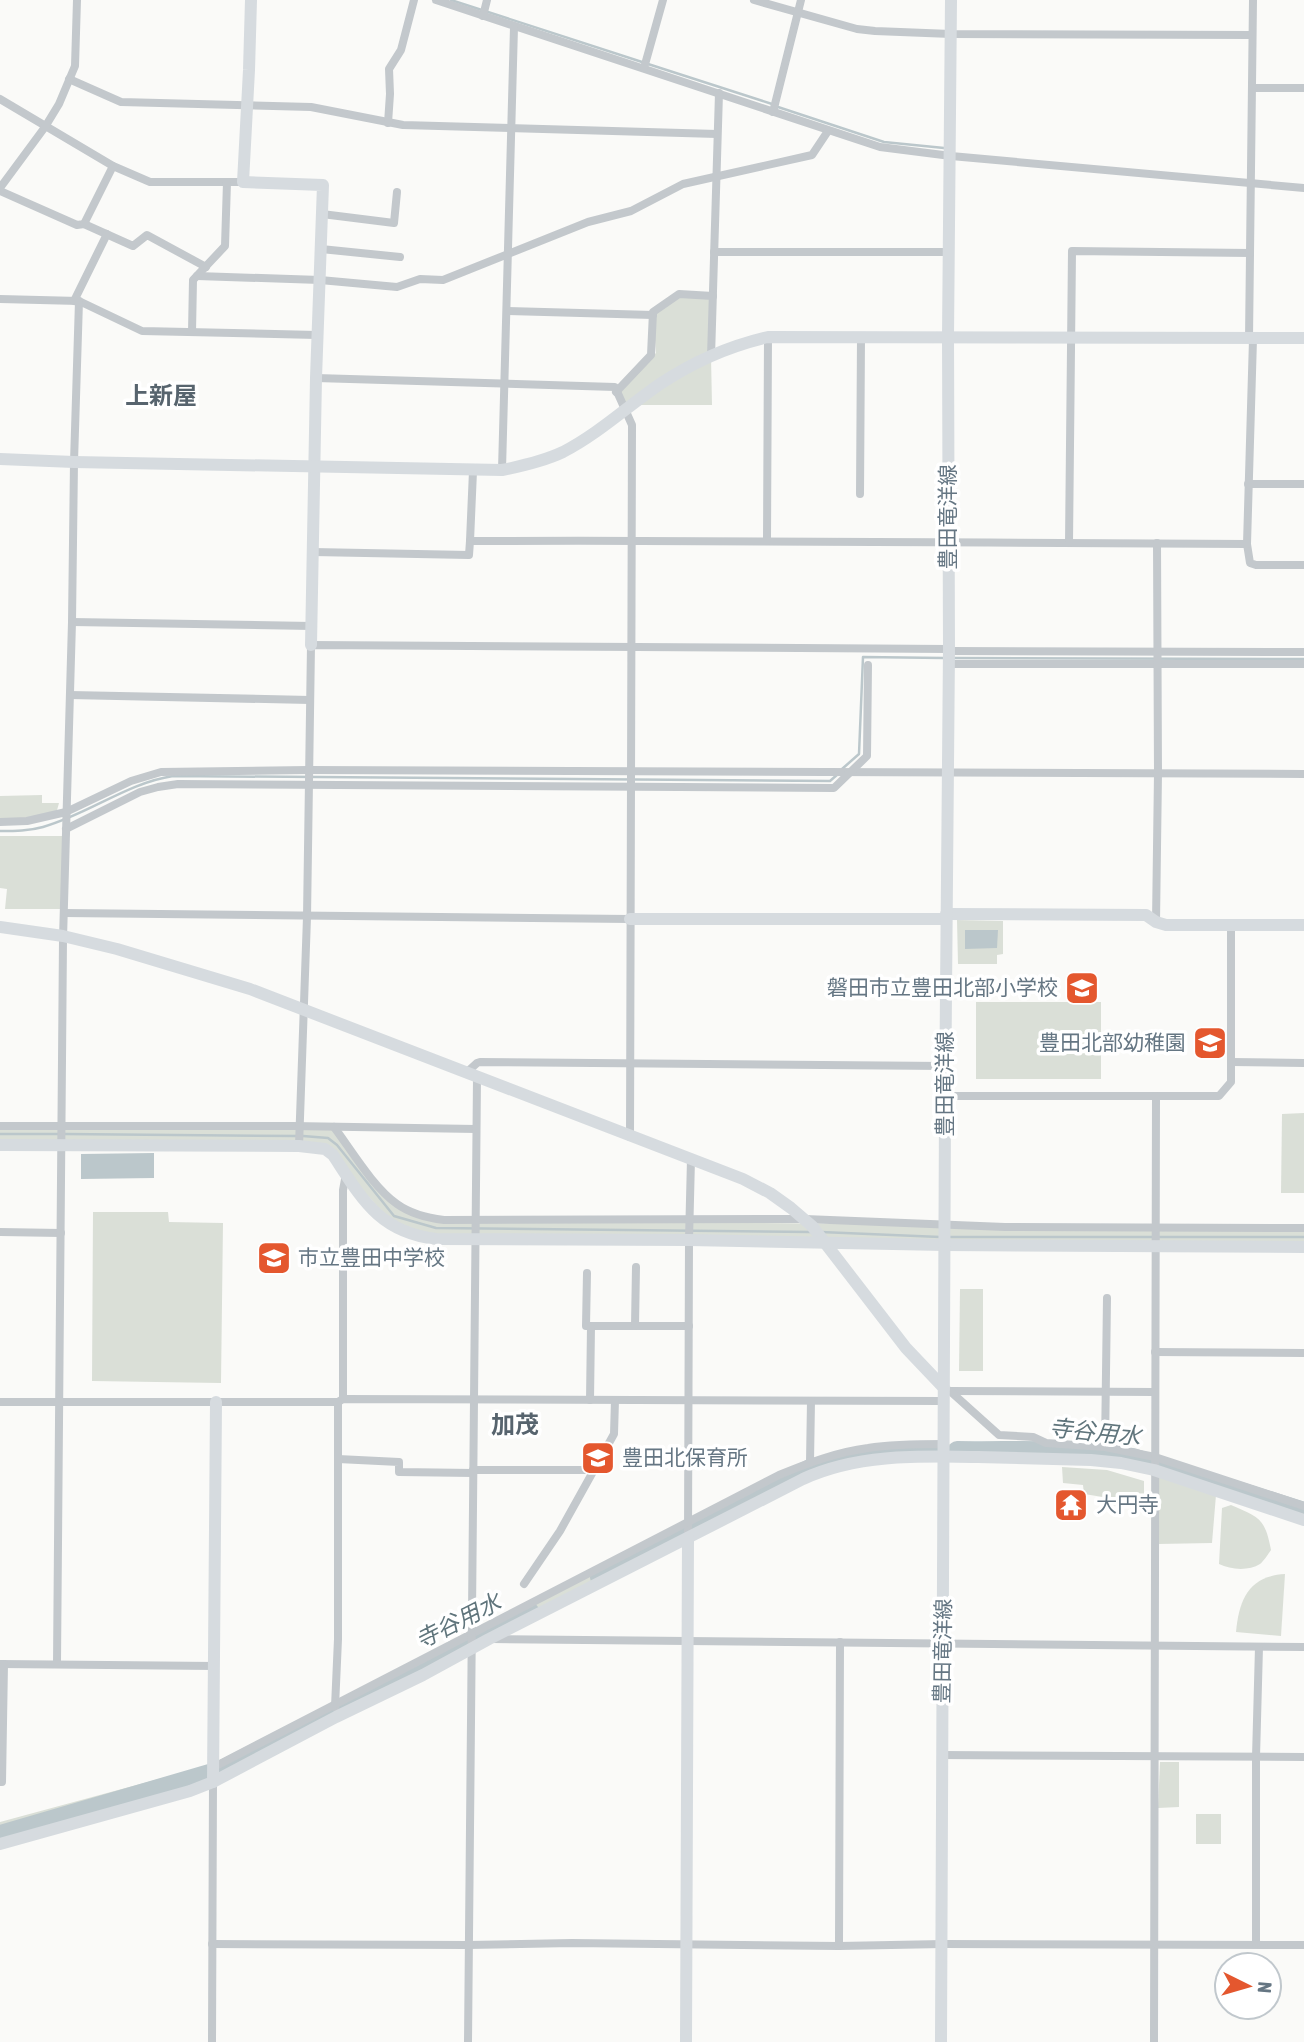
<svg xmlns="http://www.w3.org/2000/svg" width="1304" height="2042" font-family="'Asap Condensed','Noto Sans JP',sans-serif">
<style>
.green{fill:#dadfd7}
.water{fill:#bbc7cb}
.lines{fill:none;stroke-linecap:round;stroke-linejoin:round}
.stream{stroke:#bbc7cb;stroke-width:2.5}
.river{stroke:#bbc7cb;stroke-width:18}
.street{stroke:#c3c8cc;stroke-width:8}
.secondary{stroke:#d6dbdf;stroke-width:12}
.labels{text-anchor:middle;stroke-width:7;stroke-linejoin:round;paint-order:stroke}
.street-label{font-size:21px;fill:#657683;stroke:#fff}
.poi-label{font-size:21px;fill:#657683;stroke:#fff;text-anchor:start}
.water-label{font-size:23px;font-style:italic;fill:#60757c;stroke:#fff}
.quarter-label{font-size:24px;font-weight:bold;fill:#57646e;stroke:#fff}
</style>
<rect width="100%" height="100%" fill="#fafaf8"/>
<g class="green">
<polygon points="679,294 713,296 711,357 712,405 632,405 624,410 616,392 656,353 653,315"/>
<polygon points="42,795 42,803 59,803 56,814 0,822 0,796"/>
<polygon points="0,836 66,836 64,909 5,909 7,889 0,888"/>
<polygon points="957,920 1003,921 1003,954 997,955 997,964 958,964"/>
<rect x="976" y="1002" width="125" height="77"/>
<polygon points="1304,1113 1304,1193 1281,1193 1282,1114"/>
<polygon points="334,1127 385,1192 413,1213 444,1220 1304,1228 1304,1247 445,1239 399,1230 325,1149 0,1145 0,1128"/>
<polygon points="93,1212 168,1212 169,1222 223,1223 221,1383 92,1381"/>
<polygon points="960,1289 983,1289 983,1371 959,1371"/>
<polygon points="945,1444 1099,1449 1140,1456 1304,1506 1304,1520 1154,1470 1011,1458 851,1464 795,1483 213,1782 0,1844 0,1822 214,1764 797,1468 855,1450"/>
<polygon points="1062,1467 1107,1470 1144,1481 1144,1505 1109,1506 1109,1498 1084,1494 1083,1485 1063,1483"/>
<polygon points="1158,1475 1216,1495 1212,1543 1158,1544"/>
<path d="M1231 1505C1259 1517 1265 1518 1271 1550 1268 1554 1264 1561 1260 1564 1249 1571 1231 1570 1219 1564L1222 1508Z"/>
<path d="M1285 1574 1281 1636 1236 1632C1239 1599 1249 1576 1285 1574Z"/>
<polygon points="1160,1762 1179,1762 1179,1807 1158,1808"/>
<rect x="1196" y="1814" width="25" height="30"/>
</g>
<g class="water">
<polygon points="965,930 998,930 997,948 965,949"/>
<polygon points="154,1153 154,1178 81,1179 81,1154"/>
</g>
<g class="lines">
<g class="stream">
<polyline points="451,0 642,62"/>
<polyline points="648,64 772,104"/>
<polyline points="778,107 884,142 944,148"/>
<polyline points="954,658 1304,659"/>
<polyline points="842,769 859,754 863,657 944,658"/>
<path d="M0 831C15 831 29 831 43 827 89 814 127 783 173 776L830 781 838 774"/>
<polyline points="0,1134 58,1134"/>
<polyline points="65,1134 296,1136"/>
<polyline points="303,1136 328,1138 337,1145 394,1216 436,1228 811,1232"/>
<polyline points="821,1232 940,1237"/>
<polyline points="950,1237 1304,1237"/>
</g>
<g class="river">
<path d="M957 1450C1015 1451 1075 1447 1133 1457L1304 1511"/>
<polyline points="599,1577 810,1468 859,1456 898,1451 935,1450"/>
<polyline points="0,1834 220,1770 530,1611"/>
</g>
<g class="street">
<polyline points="436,0 880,147 951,156 1304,188"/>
<polyline points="754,0 857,29 875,31 951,34 1252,35"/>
<polyline points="483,16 487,0"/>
<polyline points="644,68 663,0"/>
<polyline points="69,79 121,102 311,107 403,125 717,134"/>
<polyline points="1252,88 1304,88"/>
<polyline points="0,99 113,166 150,182 243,182"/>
<polyline points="773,112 801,0"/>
<polyline points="388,123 390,94 389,69 401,50 414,0"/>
<polyline points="0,188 45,127 59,104 75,66 77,0"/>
<polyline points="0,191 77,225 84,224 113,166"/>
<polyline points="322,214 394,223 397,192"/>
<polyline points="84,224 133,246 147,235 206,267"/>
<polyline points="321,249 400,257"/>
<polyline points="714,252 950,252"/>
<polyline points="197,276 320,280 397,287 420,279 443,280 588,222 631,211 683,184 812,155 828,131"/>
<polyline points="0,299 79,301 142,331 317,335"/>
<polyline points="74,301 107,234"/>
<polyline points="507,311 653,315"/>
<polyline points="192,332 193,280 225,246 227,182"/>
<polyline points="1249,339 1253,0"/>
<polyline points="1253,339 1247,544 1250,563 1256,565 1304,565"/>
<polyline points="711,357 719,93"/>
<polyline points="316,378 615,387 632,425 630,1137"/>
<polyline points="616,392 651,355 653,312 679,294 713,296"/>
<polyline points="502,470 514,27"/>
<path d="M473 471 470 541C729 540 988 543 1247 544"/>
<polyline points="1248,484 1304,484"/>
<polyline points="860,494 861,337"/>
<polyline points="767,541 768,337"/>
<polyline points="1069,543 1072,251 1250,253"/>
<polyline points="313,552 469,555 470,541"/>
<polyline points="72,622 312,626"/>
<polyline points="949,651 1304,652"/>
<polyline points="949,664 1304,664"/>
<polyline points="70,695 310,700"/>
<polyline points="0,822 27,821 66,812 131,781 161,772 308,770 1304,774"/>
<polyline points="66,829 140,792 158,787 178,784 834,788 867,756 868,665"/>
<polyline points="64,913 630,919"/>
<polyline points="1156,922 1158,773 1157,543"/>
<polyline points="1232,1062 1304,1063"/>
<polyline points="466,1073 477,1063 480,1062 945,1066"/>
<polyline points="945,1096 1219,1096 1231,1082 1231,924"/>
<polyline points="0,1126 293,1126 476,1129"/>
<path d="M334 1127C352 1151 373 1187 397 1204 411 1214 427 1218 444 1220L805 1219 1005 1227 1304 1228"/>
<polyline points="299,1146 307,917 311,645 949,649"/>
<polyline points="0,1232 61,1233"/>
<polyline points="587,1273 586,1326 689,1326"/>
<polyline points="635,1326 636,1267"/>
<polyline points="1155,1352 1304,1353"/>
<polyline points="948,1391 1155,1392"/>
<polyline points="950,1391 999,1435 1033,1437 1046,1443 1105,1447 1155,1457 1304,1506"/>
<polyline points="343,1399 343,1190 346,1174"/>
<polyline points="590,1400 591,1326"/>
<polyline points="0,1402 338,1402 343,1399 944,1401"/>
<polyline points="1105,1447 1107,1298"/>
<polyline points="338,1459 399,1462 399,1472 473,1473"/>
<polyline points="810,1462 811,1401"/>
<polyline points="473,1470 594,1470"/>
<polyline points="688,1538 689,1240 691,1159"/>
<polyline points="524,1584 560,1531 614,1434 615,1400"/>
<polyline points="492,1639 1304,1647"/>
<polyline points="0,1664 215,1666"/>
<polyline points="57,1664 63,939 72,622 74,462 79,301"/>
<polyline points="335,1707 338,1639 338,1402"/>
<polyline points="942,1755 1304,1757"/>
<path d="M214 1767 779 1475C808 1463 837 1452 868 1448 893 1444 919 1444 945 1444"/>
<polyline points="0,1782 2,1782 4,1664"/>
<polyline points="212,1944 468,1945 572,1943 839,1946 943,1944 1304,1945"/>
<polyline points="1256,1944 1256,1757 1259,1647"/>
<polyline points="839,1946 840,1642"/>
<polyline points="212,2042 213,1782"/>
<polyline points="468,2042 477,1078"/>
<polyline points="1154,2042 1156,1096"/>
</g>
<g class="secondary">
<polyline points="251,0 249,70 243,182 323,185 316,378 311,645"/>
<path d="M0 459 74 462 502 470C522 466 544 461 563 452 598 434 628 406 660 384 693 362 729 346 768 337L1304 338"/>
<polyline points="946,914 1146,915 1156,922 1166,925 1304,925"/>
<polyline points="630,919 946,919"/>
<polyline points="0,927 63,936 117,949 250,989 743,1179 770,1193 791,1208 812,1226 906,1348 944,1388"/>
<path d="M0 1145 299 1146 325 1149 333 1155C362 1199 379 1232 436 1239L689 1240 945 1245 1304 1247"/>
<polyline points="213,1782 216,1402"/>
<path d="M0 1844 190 1791 213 1782 336 1717 423 1675 489 1639 803 1479C857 1454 919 1456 978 1457 1015 1458 1053 1459 1091 1460L1121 1463 1154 1470 1304 1520"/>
<polyline points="686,2042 688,1538"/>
<polyline points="941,2042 945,1109 949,649 948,337 951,0"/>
</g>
</g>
<defs>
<g id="school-square" transform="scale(1.75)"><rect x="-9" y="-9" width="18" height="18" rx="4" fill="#e4572e" stroke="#fff"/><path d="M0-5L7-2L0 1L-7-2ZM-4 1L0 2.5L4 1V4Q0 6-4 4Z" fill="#fff"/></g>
<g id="temple-square" transform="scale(1.75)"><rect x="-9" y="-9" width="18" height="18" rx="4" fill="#e4572e" stroke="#fff"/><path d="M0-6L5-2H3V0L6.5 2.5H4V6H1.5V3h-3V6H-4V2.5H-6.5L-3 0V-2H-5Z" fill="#fff"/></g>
</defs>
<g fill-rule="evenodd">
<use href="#school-square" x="1082" y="988"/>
<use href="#school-square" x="1210" y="1043"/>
<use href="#school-square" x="274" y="1258"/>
<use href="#school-square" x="598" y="1458"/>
<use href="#temple-square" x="1071" y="1505"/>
</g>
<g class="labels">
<g class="street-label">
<text transform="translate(948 517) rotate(-90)" y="7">豊田竜洋線</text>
<text transform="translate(945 1084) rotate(-90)" y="7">豊田竜洋線</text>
<text transform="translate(943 1651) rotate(-89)" y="7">豊田竜洋線</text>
</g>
<g class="poi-label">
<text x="1058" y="995" text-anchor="end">磐田市立豊田北部小学校</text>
<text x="1186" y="1050" text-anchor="end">豊田北部幼稚園</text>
<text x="298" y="1265">市立豊田中学校</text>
<text x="622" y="1465">豊田北保育所</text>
<text x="1096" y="1512">大円寺</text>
</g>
<g class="water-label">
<text transform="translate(1095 1432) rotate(6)" y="8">寺谷用水</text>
<text transform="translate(458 1621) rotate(-27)" y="8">寺谷用水</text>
</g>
<g class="quarter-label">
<text x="161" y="404">上新屋</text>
<text x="515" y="1433">加茂</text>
</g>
</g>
<g transform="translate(1248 1986) rotate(95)"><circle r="33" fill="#ffffff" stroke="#c1c8cd" stroke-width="2"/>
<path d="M0-5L12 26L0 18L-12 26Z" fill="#e4572e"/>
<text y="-10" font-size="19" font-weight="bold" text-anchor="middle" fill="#657683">N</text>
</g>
</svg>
